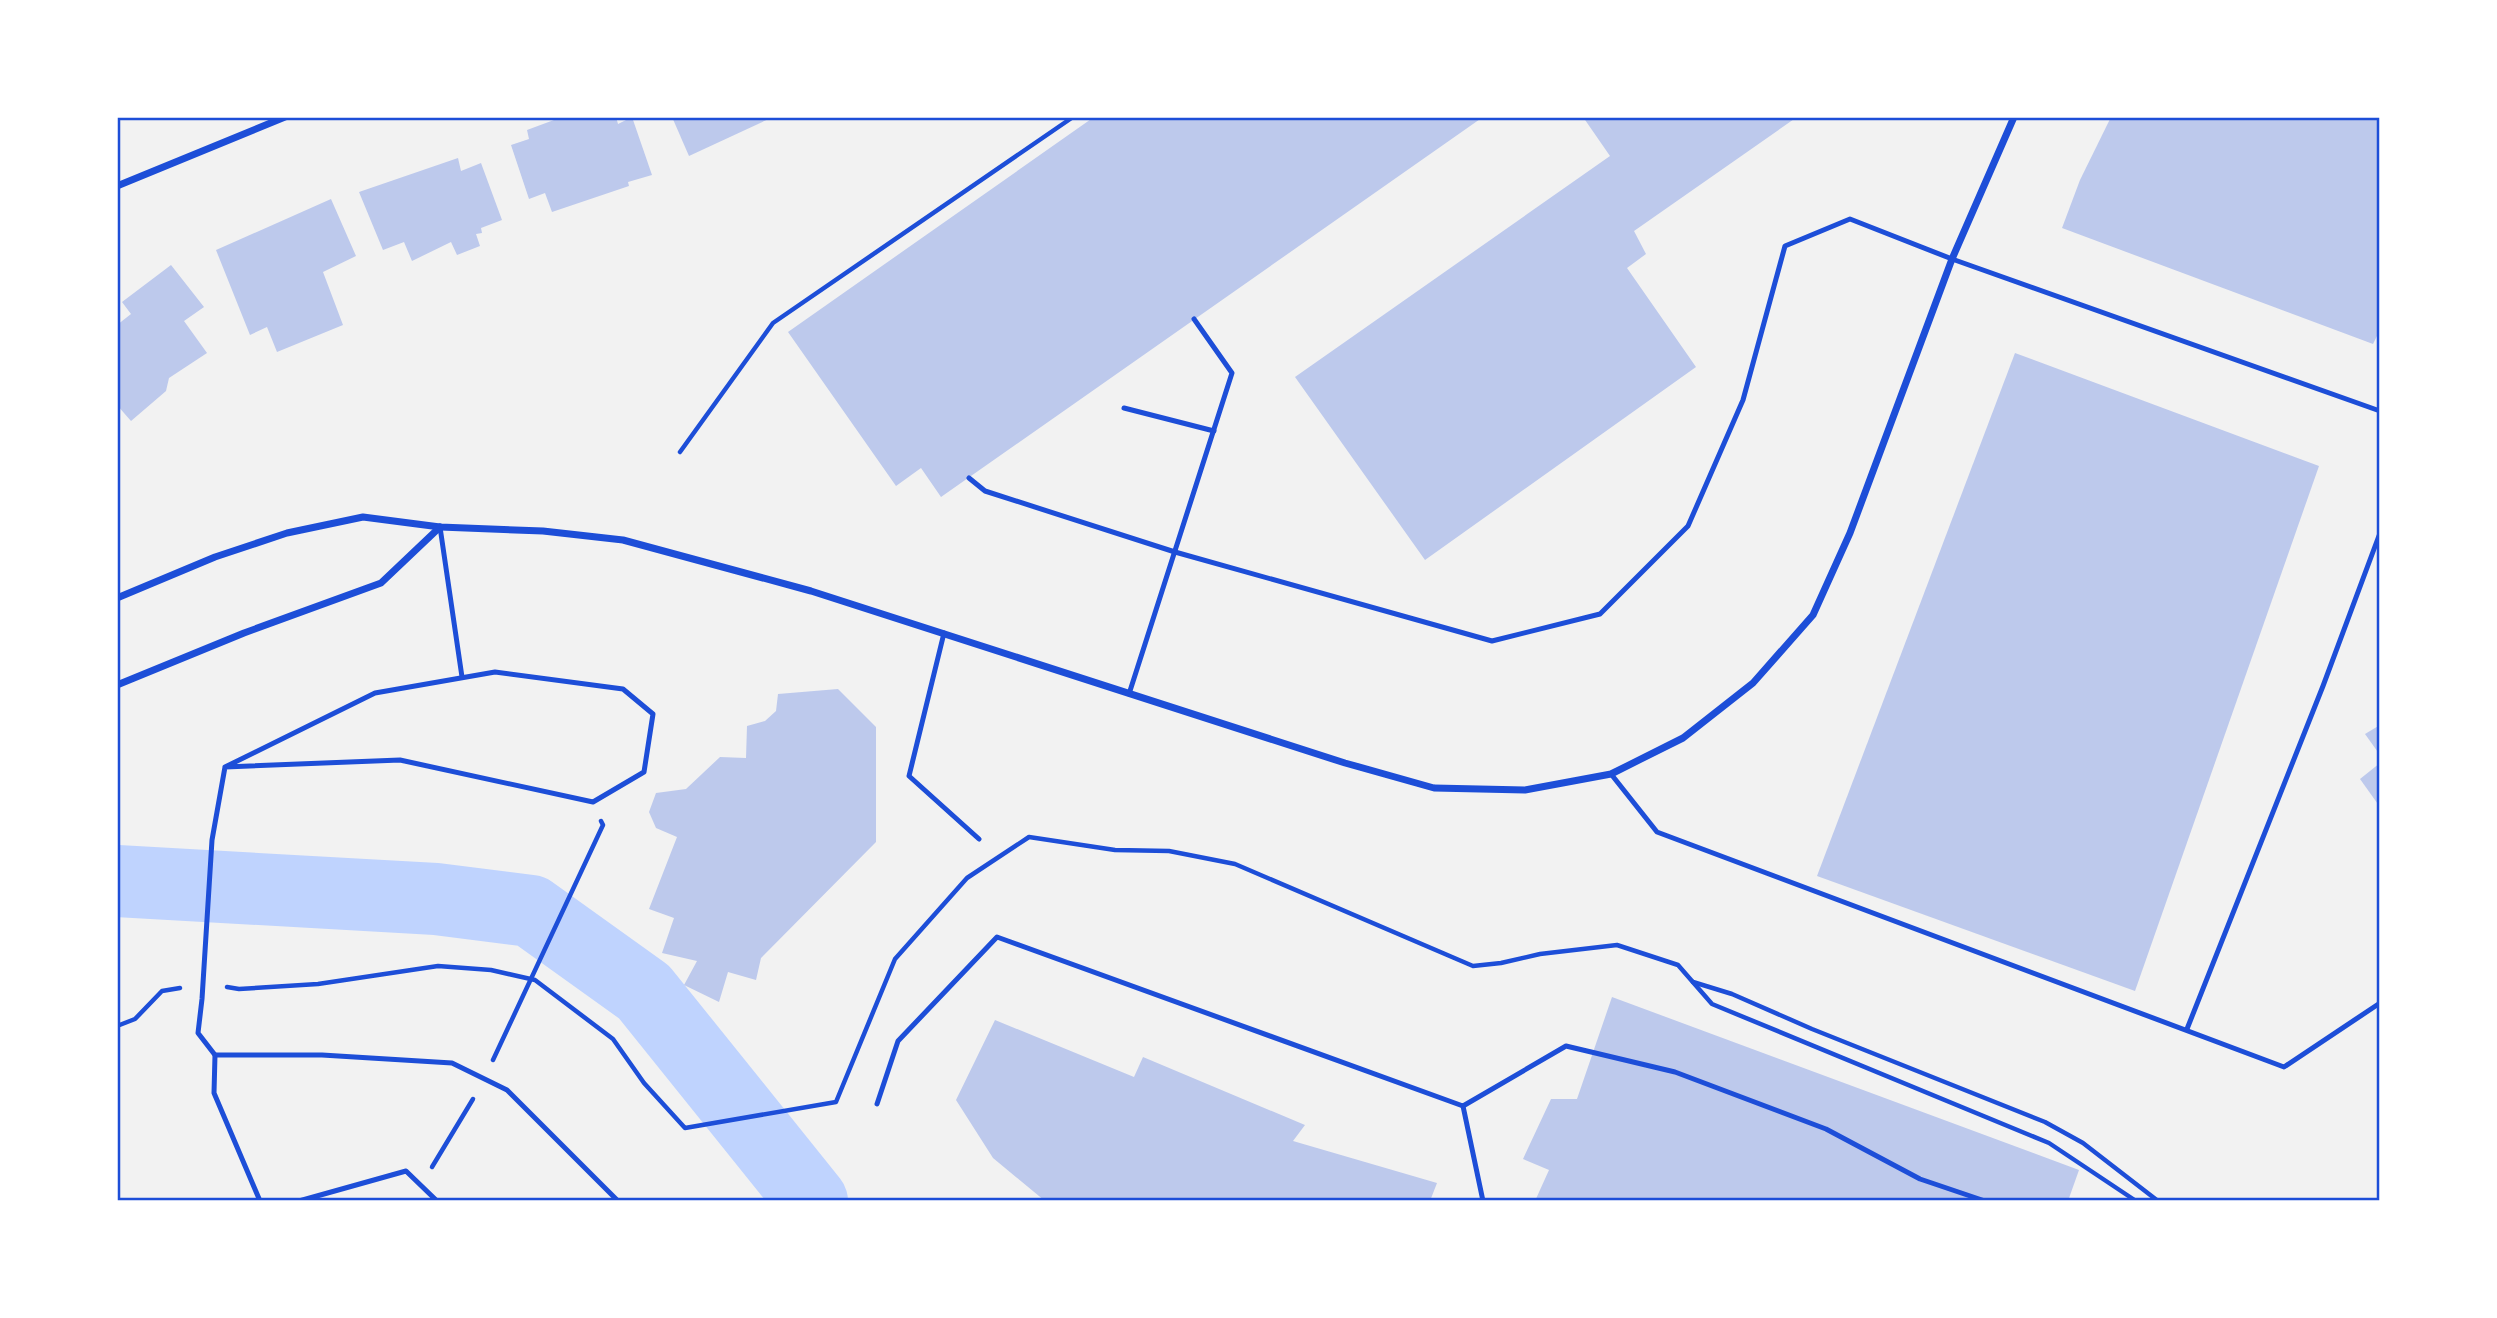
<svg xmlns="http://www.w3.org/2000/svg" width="2497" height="1318" font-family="Arial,sans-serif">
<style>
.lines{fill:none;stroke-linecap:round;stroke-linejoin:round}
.river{stroke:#bfd3fe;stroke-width:72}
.building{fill:#bdc9ec}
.path{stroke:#1d4ed8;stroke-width:4.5}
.service{stroke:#1d4ed8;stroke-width:5}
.minor{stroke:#1d4ed8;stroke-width:7}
.neatline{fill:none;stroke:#1d4ed8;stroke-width:2.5}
</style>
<rect width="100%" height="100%" fill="#f2f2f2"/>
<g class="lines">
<polyline class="river" points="117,881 436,899 531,911 644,992 812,1201"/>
</g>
<g class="building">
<polygon points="562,117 579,117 580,120 588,117 601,117 602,120 607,117 616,117 618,124 632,117 652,175 628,182 629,186 552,212 545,193 529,199 511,145 529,139 527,130"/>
<polygon points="672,117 773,117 689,156"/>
<polygon points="1094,117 1483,117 941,497 921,468 896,486 788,332"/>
<polygon points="1583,117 1797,117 1634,231 1646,254 1627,268 1696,367 1425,560 1295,377 1610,156"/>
<polygon points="2111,117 2380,117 2380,330 2373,344 2062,228 2080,180"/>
<polygon points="458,158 461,171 481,163 502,220 481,228 482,233 476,234 480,246 457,255 451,242 412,261 404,242 383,250 359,192"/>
<polygon points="331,199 356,256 323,272 343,325 277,352 267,327 250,335 216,250"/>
<polygon points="171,265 204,307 184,321 207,353 169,378 166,391 131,421 117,405 117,325 131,314 122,302"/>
<polygon points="2015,353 2319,466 2135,991 1817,876"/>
<polygon points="838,689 876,727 876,842 761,958 756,980 728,972 719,1002 684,985 697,961 662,953 674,918 649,909 677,837 656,828 649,812 656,793 686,789 720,757 746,758 747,726 765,721 776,711 778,694"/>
<polygon points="2380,725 2380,755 2365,734"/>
<polygon points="2380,763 2380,807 2360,779"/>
<polygon points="1612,997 2079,1170 2068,1201 1535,1201 1549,1170 1523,1159 1551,1099 1577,1099"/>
<polygon points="995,1020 1134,1077 1143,1057 1305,1125 1293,1141 1437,1183 1430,1201 1045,1201 993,1158 956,1100"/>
</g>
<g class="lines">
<g class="path">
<polyline points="680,452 773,323 1073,117"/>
<polyline points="1693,982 1732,994 1812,1029 2045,1122 2083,1143 2158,1201"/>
<polyline points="227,987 239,989 318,984 438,966 491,970 535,980 613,1039 644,1083 685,1128 836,1102 895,959 967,878 1029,837 1115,850 1169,851 1235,864 1473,966 1501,963 1540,954 1617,945 1678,965 1712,1004 2049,1143 2136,1201"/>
<polyline points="117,1026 135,1019 162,991 180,988"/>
<polyline points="493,1060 603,825 601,821"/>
<polyline points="432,1167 473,1099"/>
</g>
<g class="service">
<polyline points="1124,408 1214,431"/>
<polyline points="969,478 985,491 1175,552 1492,641 1600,614 1688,526 1743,400 1785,246 1850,219 1952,259 2380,411"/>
<polyline points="440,527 462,677"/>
<polyline points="944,633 909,776 979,839"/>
<polyline points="1129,694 1232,373 1194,319"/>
<polyline points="1611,774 1657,832 2284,1067 2380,1003"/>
<polyline points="2187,1029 2323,686 2380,533"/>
<polyline points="215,1055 198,1033 202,999 212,840 225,767 400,760 593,802 644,772 653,714 623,689 495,672 375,693 225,767"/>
<polyline points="877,1104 898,1041 997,937 1463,1106 1566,1046 1675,1072 1826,1129 1920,1179 1985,1201"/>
<polyline points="1463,1106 1483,1201"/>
<polyline points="260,1201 214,1093 215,1055 322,1055 452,1063 507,1090 618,1201"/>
<polyline points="299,1201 406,1171 437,1201"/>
</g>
<g class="minor">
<polyline points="117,186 285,117"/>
<polyline points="117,598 215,557 287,533 363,517 440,527 543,531 623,540 811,591 1345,763 1434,788 1525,790 1611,774 1683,738 1753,683 1813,615 1850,533 1952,259 2014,117"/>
<polyline points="117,685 244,633 381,583 440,527"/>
</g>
</g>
<rect width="2497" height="1318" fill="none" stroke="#ffffff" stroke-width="238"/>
<rect x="119" y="119" width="2259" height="1080" class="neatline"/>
</svg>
